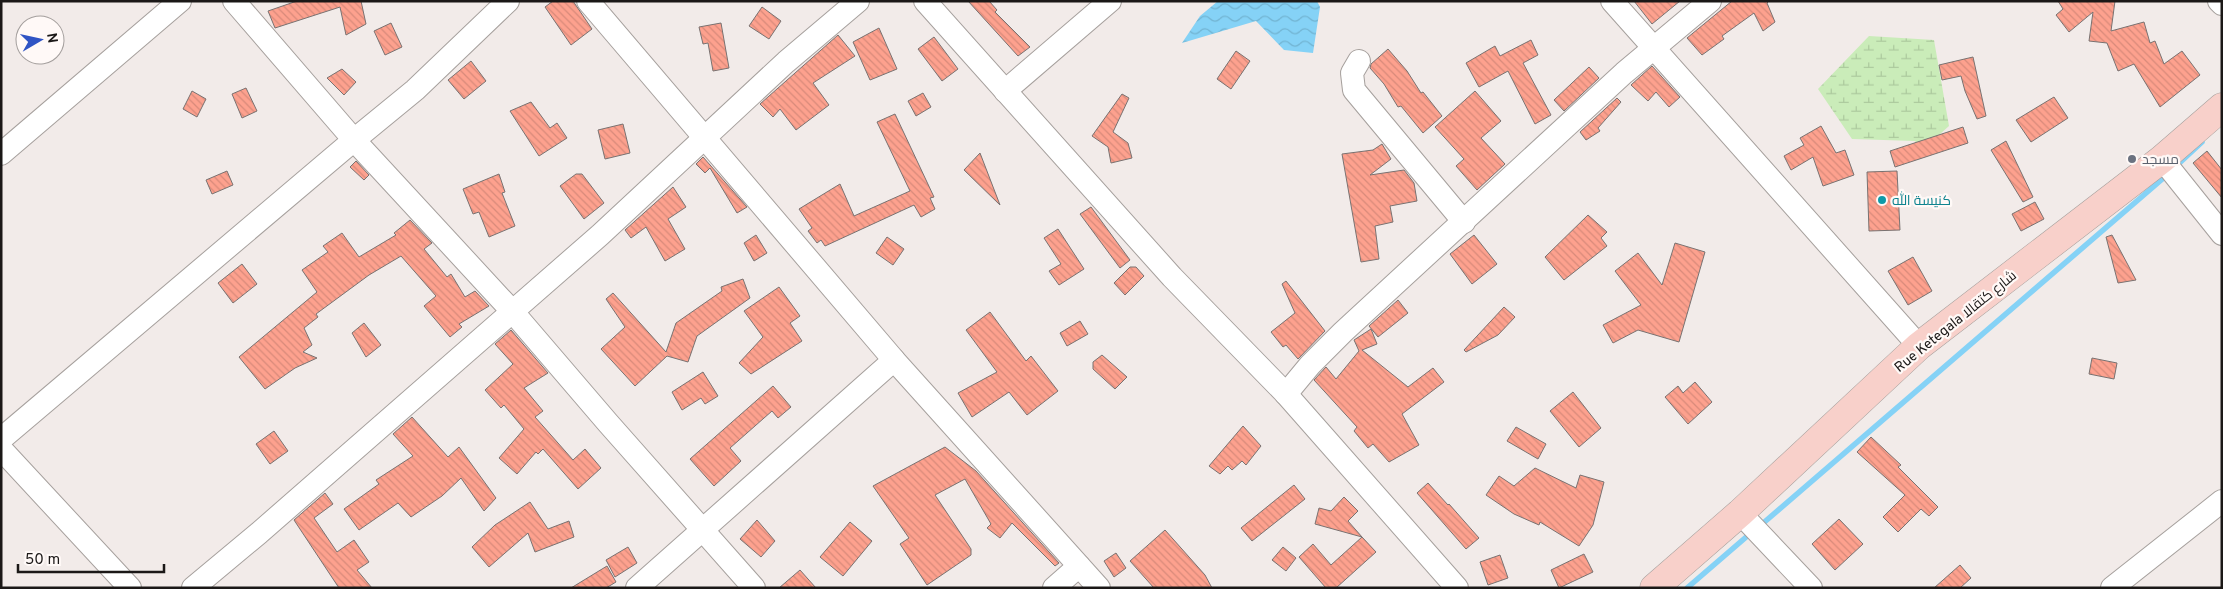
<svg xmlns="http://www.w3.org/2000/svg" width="2223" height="589" font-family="Overpass,Cairo,sans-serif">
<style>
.wetland{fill:url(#wetland-marsh)}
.water{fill:url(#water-waves)}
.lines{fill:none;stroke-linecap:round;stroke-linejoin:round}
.stream{stroke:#85d2f6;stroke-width:5.5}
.building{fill:url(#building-back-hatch);stroke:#797271}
.street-casing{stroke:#a6a09d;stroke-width:24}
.secondary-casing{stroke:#a6a09d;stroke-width:29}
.street{stroke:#fff;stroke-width:22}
.secondary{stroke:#f8d0ca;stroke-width:28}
.worship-dot{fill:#6b7280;stroke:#fff9f7;stroke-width:2}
.culture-dot{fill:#0f9aa8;stroke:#fff9f7;stroke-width:2}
.labels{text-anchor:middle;stroke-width:4.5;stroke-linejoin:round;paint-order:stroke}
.worship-label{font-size:14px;fill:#5b616d;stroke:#fff9f7;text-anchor:start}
.culture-label{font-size:14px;fill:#0d838f;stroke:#fff9f7;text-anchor:start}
.street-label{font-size:14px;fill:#1b1817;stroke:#fff9f7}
</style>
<defs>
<pattern id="wetland-marsh" width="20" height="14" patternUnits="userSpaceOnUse" patternTransform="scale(1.25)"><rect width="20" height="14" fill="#caecb9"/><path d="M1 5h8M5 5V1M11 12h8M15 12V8" fill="none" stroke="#adca9e"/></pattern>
<pattern id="water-waves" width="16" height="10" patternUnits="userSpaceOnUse" patternTransform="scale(1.25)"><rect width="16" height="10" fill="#85d2f6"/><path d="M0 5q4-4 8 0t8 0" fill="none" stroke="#72b4d2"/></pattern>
<pattern id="building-back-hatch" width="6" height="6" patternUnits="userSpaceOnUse" patternTransform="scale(1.25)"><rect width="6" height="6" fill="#fda18e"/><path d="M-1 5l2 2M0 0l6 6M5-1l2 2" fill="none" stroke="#d88a7a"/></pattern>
</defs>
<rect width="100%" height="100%" fill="#f2ebe9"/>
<polygon class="wetland" points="1869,36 1934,40 1949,126 1921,151 1915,141 1852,139 1818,89"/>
<polygon class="water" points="1218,1 1317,1 1320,7 1313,53 1284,50 1256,21 1182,43 1200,16"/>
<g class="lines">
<g class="stream">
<polyline points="2174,168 2202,142"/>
<polyline points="1761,525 2167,175"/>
<polyline points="1687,588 1752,532"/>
</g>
</g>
<g class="building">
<polygon points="297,1 361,1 366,24 346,35 340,7 275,28 268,11"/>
<polygon points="553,1 573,1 592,29 571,45 545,7"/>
<polygon points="968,1 989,1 997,10 995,12 1030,47 1018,56"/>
<polygon points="1634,1 1680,1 1652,24"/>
<polygon points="1732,1 1769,1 1767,3 1775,22 1763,31 1754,13 1722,36 1724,39 1702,55 1687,38"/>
<polygon points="2058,1 2115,1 2111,31 2144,22 2150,43 2155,41 2164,64 2182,51 2200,75 2160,107 2134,64 2118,71 2107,43 2089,41 2093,12 2069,32 2056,15 2063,9"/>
<polygon points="762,7 781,21 769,39 749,26"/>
<polygon points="391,23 402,47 385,55 374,31"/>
<polygon points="721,23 729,68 713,71 708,43 703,44 699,27"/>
<polygon points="879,28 897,69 870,80 853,42"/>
<polygon points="838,35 855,56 813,83 829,105 796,130 780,109 773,117 760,104"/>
<polygon points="934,37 958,69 942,81 918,49"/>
<polygon points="1531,40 1538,55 1523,63 1551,115 1535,124 1508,71 1479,87 1466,63 1495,46 1500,56"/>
<polygon points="1388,49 1407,71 1421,93 1423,92 1442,116 1423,133 1401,106 1398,107 1384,84 1370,68 1371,64"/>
<polygon points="1236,51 1250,61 1231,89 1217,79"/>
<polygon points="1973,57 1986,116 1977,119 1965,91 1961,76 1942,80 1939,65"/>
<polygon points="471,61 486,81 464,99 448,80"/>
<polygon points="1652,66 1680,97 1669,107 1656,92 1648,101 1631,85"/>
<polygon points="1589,67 1599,78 1564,111 1554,100"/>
<polygon points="342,69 356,82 344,95 327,78"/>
<polygon points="246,88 257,111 242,118 232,94"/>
<polygon points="192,91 206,99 197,117 183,109"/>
<polygon points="1475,91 1501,121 1481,138 1505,164 1477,190 1456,166 1464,159 1435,127"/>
<polygon points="923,93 931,107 916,116 908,101"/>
<polygon points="1122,94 1129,98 1113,132 1128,143 1132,158 1111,163 1108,147 1092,136"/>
<polygon points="2054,97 2068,118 2031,142 2016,120"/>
<polygon points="1617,98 1621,102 1598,128 1600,131 1586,140 1580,132"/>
<polygon points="531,102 550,128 557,123 567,138 539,156 510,111"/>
<polygon points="895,114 934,197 930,198 935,209 921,217 914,205 825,246 821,240 817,243 808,231 812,228 799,209 840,184 854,216 910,191 877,122"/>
<polygon points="623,124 630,153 605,159 598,130"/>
<polygon points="1821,126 1836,153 1845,150 1854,175 1823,186 1813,157 1791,170 1784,156 1804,145 1800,138"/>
<polygon points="1963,127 1968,143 1895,167 1890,151"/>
<polygon points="2006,141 2033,197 2023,202 1991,150"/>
<polygon points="1382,144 1391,159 1370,175 1404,170 1414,183 1417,201 1390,206 1393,222 1375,226 1379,259 1361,262 1342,154 1373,150"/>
<polygon points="2207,151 2222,170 2222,198 2193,163"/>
<polygon points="980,153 1000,205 964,170"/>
<polygon points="703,157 747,207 737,213 710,168 705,173 696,164"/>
<polygon points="356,161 369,175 364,180 350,167"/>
<polygon points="227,171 233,185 212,194 206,180"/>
<polygon points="1897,171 1900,230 1869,231 1867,172"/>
<polygon points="499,174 505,192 502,193 515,226 489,237 479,212 473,214 463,189"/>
<polygon points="576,174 582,174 604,203 584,219 560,186"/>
<polygon points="673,187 686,207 668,219 685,249 665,261 646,227 631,238 625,230"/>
<polygon points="2035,202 2044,219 2021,231 2012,214"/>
<polygon points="1091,207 1130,260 1120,268 1080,214"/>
<polygon points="1588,215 1607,232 1601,238 1607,246 1564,280 1545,257"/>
<polygon points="410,220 432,243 424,249 447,277 451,274 465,297 475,291 489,306 459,324 462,327 450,337 424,306 436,296 401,256 369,275 316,314 318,317 304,328 312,345 303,352 317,358 295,368 265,389 239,357 317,292 302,270 328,252 323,246 342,233 359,257 396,235 394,233"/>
<polygon points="1058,229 1084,269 1059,285 1049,271 1061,264 1044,238"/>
<polygon points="756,235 767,253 754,261 744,243"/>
<polygon points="1474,235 1497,264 1472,284 1450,254"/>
<polygon points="2112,235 2136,280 2118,283 2106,237"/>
<polygon points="887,237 904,249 893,265 876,253"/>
<polygon points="1675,243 1705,252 1679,342 1638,330 1613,343 1603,325 1641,305 1615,271 1638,253 1662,285"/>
<polygon points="1913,257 1932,291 1908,305 1888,271"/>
<polygon points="242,264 257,284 233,303 218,283"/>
<polygon points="1130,267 1136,267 1144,276 1125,295 1114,283"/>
<polygon points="743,279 750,298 697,336 688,362 667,356 635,386 601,349 625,327 606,299 613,293 666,352 676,323 722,291 721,287"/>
<polygon points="1286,281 1325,331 1298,359 1286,345 1283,347 1271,332 1295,313 1282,284"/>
<polygon points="779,287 800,316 790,323 802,341 751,374 739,363 763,337 744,311"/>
<polygon points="1398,300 1408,313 1378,337 1369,326"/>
<polygon points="1504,307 1515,317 1498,335 1466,352 1464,350"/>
<polygon points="990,312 1026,361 1031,356 1058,391 1027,415 1009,392 972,417 958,393 997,372 966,330"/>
<polygon points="1080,321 1088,334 1067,346 1060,333"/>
<polygon points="364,323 381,345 366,357 352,333"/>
<polygon points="1371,329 1377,344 1362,350 1408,387 1433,368 1444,382 1402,414 1419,445 1389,462 1373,444 1368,448 1354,431 1357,427 1314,380 1326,367 1336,379 1359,351 1354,340"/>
<polygon points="511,330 548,373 524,388 543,411 535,417 573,460 585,449 601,468 578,489 543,449 538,454 536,452 517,474 499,458 524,429 504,405 501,408 485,390 513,364 495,344"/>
<polygon points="1102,355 1127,377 1115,389 1093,369 1093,362"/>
<polygon points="2092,358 2117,363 2114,379 2089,374"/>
<polygon points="703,372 718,396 705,404 701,398 682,410 672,392"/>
<polygon points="1695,382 1712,402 1688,424 1665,397 1678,386 1683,393"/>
<polygon points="773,386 791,407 778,418 772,411 730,448 741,461 714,486 690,459"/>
<polygon points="1573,392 1601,428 1579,447 1550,411"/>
<polygon points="412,417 448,457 459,447 496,498 484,511 461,478 442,496 411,517 398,503 359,530 344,509 379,484 376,480 413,456 393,434"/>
<polygon points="1243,426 1261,446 1246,465 1242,461 1232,470 1228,466 1220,474 1209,466"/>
<polygon points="1516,427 1546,444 1538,459 1507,441"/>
<polygon points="274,431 288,451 270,464 256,444"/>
<polygon points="1871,437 1901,465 1898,467 1938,507 1929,516 1921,509 1898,532 1883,517 1905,495 1857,452"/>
<polygon points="945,447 976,471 1059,563 1055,566 1012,523 1000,538 987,528 991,524 965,479 935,495 971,549 971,555 927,585 900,544 909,538 873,486"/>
<polygon points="1535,468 1576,488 1580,475 1604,482 1593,525 1579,546 1540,522 1539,525 1514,514 1486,495 1499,476 1514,486"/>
<polygon points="1428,483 1448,505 1449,504 1479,538 1466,549 1417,493"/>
<polygon points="1294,485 1305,499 1252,541 1241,528"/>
<polygon points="325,493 333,504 314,518 337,552 354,540 369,562 357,570 372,588 339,588 294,520"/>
<polygon points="1344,497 1358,511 1348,521 1362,537 1315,524 1319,508 1331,511"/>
<polygon points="530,502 548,529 569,521 574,537 535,552 528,533 489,567 472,547 495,525"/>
<polygon points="1839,519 1863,544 1835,570 1812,544"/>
<polygon points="757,520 775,541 761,557 740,539"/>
<polygon points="850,522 872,541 843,576 820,557"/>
<polygon points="1165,530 1205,575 1212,588 1154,588 1130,561"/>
<polygon points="1362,537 1376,552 1336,588 1326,588 1299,557 1313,544 1331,565"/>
<polygon points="628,547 637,563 615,577 606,560"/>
<polygon points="1283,547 1296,558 1286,571 1272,560"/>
<polygon points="1116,553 1126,568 1114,577 1104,561"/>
<polygon points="1584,554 1593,572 1559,588 1551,570"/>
<polygon points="1500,555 1508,578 1488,585 1480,562"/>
<polygon points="1960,565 1971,578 1960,588 1934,588"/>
<polygon points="607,566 616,582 606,588 571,588"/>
<polygon points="800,570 816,588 779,588"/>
</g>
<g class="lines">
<g class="street-casing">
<g id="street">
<polyline points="234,1 354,140 512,311 608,423 754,588"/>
<polyline points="588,1 894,360 1099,588"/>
<polyline points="925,1 1172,277 1286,394 1457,588"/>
<polyline points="1612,1 1919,346"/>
<polyline points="2219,1 2222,4"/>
<polyline points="1359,61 1352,73 1354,90 1464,222"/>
<polyline points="1005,91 1110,1"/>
<polyline points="1,154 180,1"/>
<polyline points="2162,159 2222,234"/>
<polyline points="1286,394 1310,365 1343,332 1624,73 1710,1"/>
<polyline points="1,439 354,140 415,90 508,1"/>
<polyline points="1,449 130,588"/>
<polyline points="1740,513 1811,588"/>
<polyline points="193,588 259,533 600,235 786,62 858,1"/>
<polyline points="637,588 894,360"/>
<polyline points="1054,588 1079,566"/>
<polyline points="2112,588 2222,501"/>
</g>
</g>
<g class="secondary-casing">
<polyline id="secondary" points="1654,588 1740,513 1919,346 2162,159 2222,107"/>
</g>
<use href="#street" class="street"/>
<use href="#secondary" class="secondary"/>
</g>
<circle class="worship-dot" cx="2132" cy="159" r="5"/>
<circle class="culture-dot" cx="1882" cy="200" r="5"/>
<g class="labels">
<g class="worship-label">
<text x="2142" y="164">مسجد</text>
</g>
<g class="culture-label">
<text x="1892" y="205">كنيسة الله</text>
</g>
<g class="street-label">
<text transform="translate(1955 321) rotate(-39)" y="5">Rue Ketegala شارع كتقالا</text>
</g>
</g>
<rect width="2223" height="589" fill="none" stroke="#1b1817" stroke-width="5"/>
<g transform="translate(40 40) rotate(81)"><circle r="24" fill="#fff9f7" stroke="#a49f9d"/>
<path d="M0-4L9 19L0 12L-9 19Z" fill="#2f54c4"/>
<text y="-8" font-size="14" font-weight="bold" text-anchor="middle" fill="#1b1817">N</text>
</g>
<path d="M18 564v8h146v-8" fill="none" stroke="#1b1817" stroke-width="2.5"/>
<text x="25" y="564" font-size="15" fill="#1b1817" stroke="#fff9f7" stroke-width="4" paint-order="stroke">50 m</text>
</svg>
